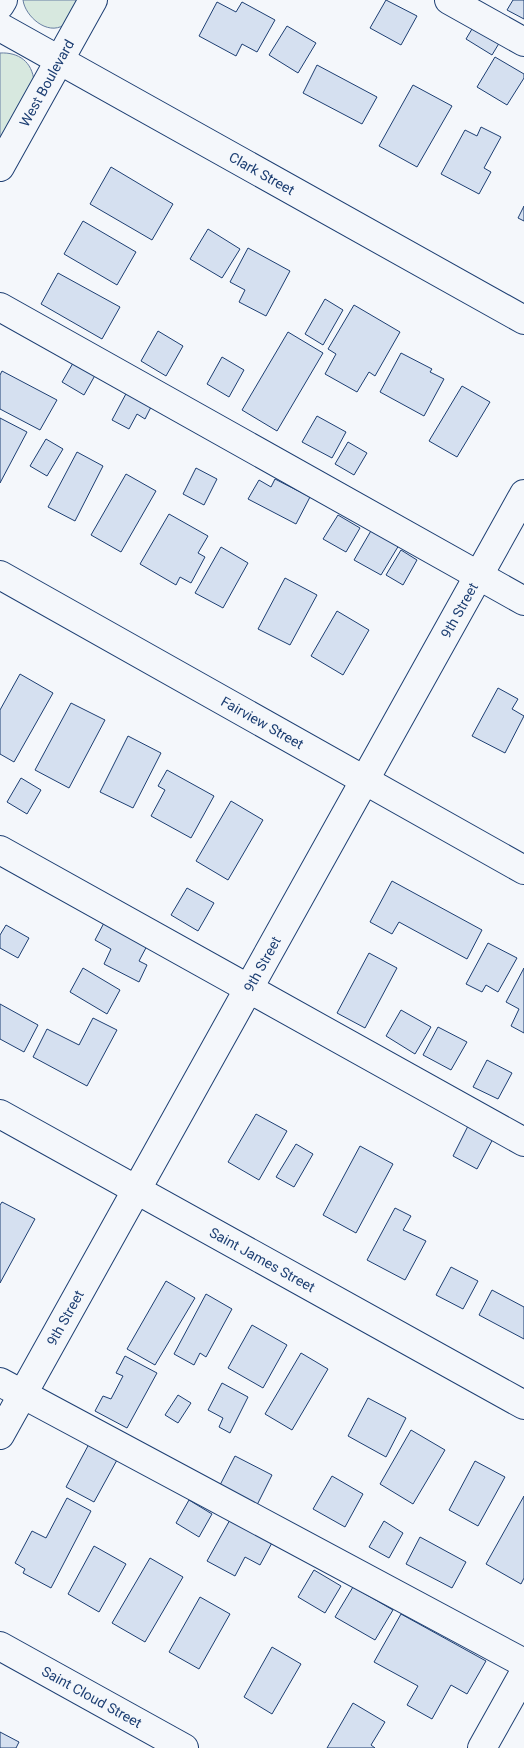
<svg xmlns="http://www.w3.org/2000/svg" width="524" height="1748" font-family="Roboto,sans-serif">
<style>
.green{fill:#d7e8df;stroke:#687fa3}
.building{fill:#d5e0f0;stroke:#1d3f73}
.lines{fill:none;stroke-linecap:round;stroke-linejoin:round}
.minor-casing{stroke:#1d3f73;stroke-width:30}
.highway-casing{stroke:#1d3f73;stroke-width:30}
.minor{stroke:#f4f7fb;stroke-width:28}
.highway{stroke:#f4f7fb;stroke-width:28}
.labels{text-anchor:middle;stroke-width:4;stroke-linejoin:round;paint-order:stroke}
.street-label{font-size:14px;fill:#1d3f73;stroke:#f4f7fb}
</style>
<rect width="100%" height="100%" fill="#f4f7fb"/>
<g class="green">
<path d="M23 0H83C78 7 72 21 64 25 47 36 25 16 23 0Z"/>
<path d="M0 53C19 52 32 62 34 81L0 147Z"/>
</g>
<g class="building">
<polygon points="386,0 417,16 401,45 370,28"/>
<polygon points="513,0 524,0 524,19 507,10"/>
<polygon points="217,2 236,12 242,2 275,20 257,52 242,44 236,56 199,36"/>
<polygon points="475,24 501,40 492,55 466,39"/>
<polygon points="287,26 316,43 298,73 269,55"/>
<polygon points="495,57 524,74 524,78 507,105 477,87"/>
<polygon points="317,65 377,97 362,124 303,93"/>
<polygon points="413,85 452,106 417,167 379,146"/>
<polygon points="481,127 501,137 484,168 491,172 479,194 441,174 465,130 477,136"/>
<polygon points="111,167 173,204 152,240 90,204"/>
<polygon points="524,206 524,221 518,218"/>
<polygon points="83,221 136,252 117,285 64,254"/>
<polygon points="208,229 240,249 222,278 190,259"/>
<polygon points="248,248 290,271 266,316 239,302 245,290 230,282"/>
<polygon points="58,273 120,307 102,339 41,304"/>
<polygon points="325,299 343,310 323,345 305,334"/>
<polygon points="354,305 400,332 375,376 369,372 357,392 325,374 336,354 328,349"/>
<polygon points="158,331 183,346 166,376 141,361"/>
<polygon points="288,332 323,353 277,431 242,410"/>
<polygon points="401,353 432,369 430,372 444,379 424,416 380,392"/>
<polygon points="222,357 244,370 229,397 207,384"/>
<polygon points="76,358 98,370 84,395 62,382"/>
<polygon points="2,371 57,400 40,430 0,409 0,375"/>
<polygon points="462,386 490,402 457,457 429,441"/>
<polygon points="128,390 153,403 145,419 137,414 129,429 112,420"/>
<polygon points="317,416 346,432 332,458 302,442"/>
<polygon points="0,418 27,432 0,483"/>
<polygon points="46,439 63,449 47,476 30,466"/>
<polygon points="348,442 367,453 354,475 335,464"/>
<polygon points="77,452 103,466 75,521 48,507"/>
<polygon points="196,468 217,479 204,505 183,494"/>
<polygon points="126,474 156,491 121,552 91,535"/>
<polygon points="275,479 310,497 296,524 248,499 259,480 271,487"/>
<polygon points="169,514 208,536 198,553 205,557 191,583 180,577 176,585 140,564"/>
<polygon points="338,515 360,528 346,552 323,539"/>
<polygon points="372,529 399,545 381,575 354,560"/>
<polygon points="221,547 248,563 223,608 195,593"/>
<polygon points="401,550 417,560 403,585 386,575"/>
<polygon points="285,578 317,595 290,645 258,629"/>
<polygon points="337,611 369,630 343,675 311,656"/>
<polygon points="20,674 53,693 14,762 0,754 0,710"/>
<polygon points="498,688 518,699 512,709 524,716 505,753 472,736"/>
<polygon points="71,703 105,720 69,788 35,770"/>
<polygon points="128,736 161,753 133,808 100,792"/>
<polygon points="167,770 214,796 191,838 151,816 165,790 158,786"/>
<polygon points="21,778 41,790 27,814 7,802"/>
<polygon points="231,801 263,820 228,880 196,861"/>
<polygon points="392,881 482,930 467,959 399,922 392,934 370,922"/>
<polygon points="187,888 214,903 198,931 171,915"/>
<polygon points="105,921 148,944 139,961 147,965 139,982 104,964 111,949 95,940"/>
<polygon points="6,925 29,938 18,958 0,948 0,935"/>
<polygon points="488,943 517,958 498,992 486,985 482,992 466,984"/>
<polygon points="369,953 397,968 365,1028 337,1013"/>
<polygon points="83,968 120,990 107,1014 70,992"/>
<polygon points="524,968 524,1033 511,1026 519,1009 506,1002"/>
<polygon points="0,1004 38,1025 24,1052 0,1039"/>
<polygon points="401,1010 431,1027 415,1054 386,1036"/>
<polygon points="93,1018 117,1030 87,1086 33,1057 47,1029 79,1045"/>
<polygon points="438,1027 467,1042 451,1070 423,1055"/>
<polygon points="487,1060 512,1073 498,1099 473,1087"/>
<polygon points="256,1114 287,1131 259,1180 228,1162"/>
<polygon points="469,1124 494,1137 477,1169 453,1156"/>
<polygon points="296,1144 313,1154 294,1187 276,1177"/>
<polygon points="360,1146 393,1164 356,1233 323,1215"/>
<polygon points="2,1202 35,1219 0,1283 0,1205"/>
<polygon points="395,1208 411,1216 403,1230 426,1241 405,1280 367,1260"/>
<polygon points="451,1267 478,1281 463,1309 436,1295"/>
<polygon points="166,1281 195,1298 155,1365 127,1349"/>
<polygon points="492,1290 524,1307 524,1339 479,1315"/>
<polygon points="206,1294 232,1309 206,1357 200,1353 194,1365 174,1354"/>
<polygon points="252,1325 287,1345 263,1388 228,1368"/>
<polygon points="301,1353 328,1369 292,1430 265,1414"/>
<polygon points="125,1356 157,1373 127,1428 95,1411 103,1396 111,1399 123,1376 116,1373"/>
<polygon points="222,1383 248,1397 230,1433 219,1427 223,1418 208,1410"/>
<polygon points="178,1395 191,1403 178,1423 165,1415"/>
<polygon points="368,1398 406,1418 386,1457 348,1436"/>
<polygon points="411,1430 445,1450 413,1504 380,1484"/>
<polygon points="89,1444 117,1460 94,1502 66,1487"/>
<polygon points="235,1456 272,1475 257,1505 220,1485"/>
<polygon points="475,1461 505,1477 478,1526 449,1510"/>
<polygon points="332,1476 363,1494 345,1527 313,1509"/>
<polygon points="524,1496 524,1578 521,1584 486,1564"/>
<polygon points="67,1498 91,1511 51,1588 23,1573 25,1569 15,1563 32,1531 46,1538"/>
<polygon points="189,1500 212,1514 199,1537 176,1523"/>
<polygon points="231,1518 273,1541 260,1565 245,1557 235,1576 207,1561"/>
<polygon points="384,1521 403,1533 389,1558 369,1547"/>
<polygon points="420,1537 466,1562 452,1588 406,1564"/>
<polygon points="94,1546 126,1564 99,1612 68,1594"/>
<polygon points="150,1558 183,1577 145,1642 112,1623"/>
<polygon points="314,1570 341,1586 325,1613 298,1597"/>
<polygon points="353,1587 393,1610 375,1640 335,1617"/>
<polygon points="200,1597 230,1614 199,1669 169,1652"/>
<polygon points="401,1614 486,1661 467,1694 451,1685 432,1719 407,1705 418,1686 374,1662"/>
<polygon points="272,1647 301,1664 272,1714 244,1697"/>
<polygon points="353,1703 385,1722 371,1745 375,1748 327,1748"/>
<polygon points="0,1732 19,1742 16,1748 0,1748"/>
</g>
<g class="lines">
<g class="minor-casing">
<g id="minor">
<polyline points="449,0 524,42"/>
<polyline points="0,5 3,0"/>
<path id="s1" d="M0 27 524 320"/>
<path id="s2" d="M0 167 93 0"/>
<polyline points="0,307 524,601"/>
<path id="s3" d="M0 575 524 870"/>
<polyline points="0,850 524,1142"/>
<path id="s4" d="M0 1114 524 1405"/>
<polyline points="0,1382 524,1663"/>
<path id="s5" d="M0 1435 524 494"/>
<path id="s6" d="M0 1646 184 1748"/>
</g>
</g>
<g class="highway-casing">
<polyline id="highway" points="482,1748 524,1673"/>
</g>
<use href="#minor" class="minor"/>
<use href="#highway" class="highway"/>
</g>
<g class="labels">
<g class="street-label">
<text dy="5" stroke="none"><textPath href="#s2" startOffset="96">West Boulevard</textPath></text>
<text dy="5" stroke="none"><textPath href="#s1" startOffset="300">Clark Street</textPath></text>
<text dy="5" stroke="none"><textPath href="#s5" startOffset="944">9th Street</textPath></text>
<text dy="5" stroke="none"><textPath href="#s3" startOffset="301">Fairview Street</textPath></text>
<text dy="5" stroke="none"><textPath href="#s5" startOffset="539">9th Street</textPath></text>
<text dy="5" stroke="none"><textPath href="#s4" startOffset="300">Saint James Street</textPath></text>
<text dy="5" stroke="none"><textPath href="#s5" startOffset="134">9th Street</textPath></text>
<text dy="5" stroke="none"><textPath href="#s6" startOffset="105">Saint Cloud Street</textPath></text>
</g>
</g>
</svg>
